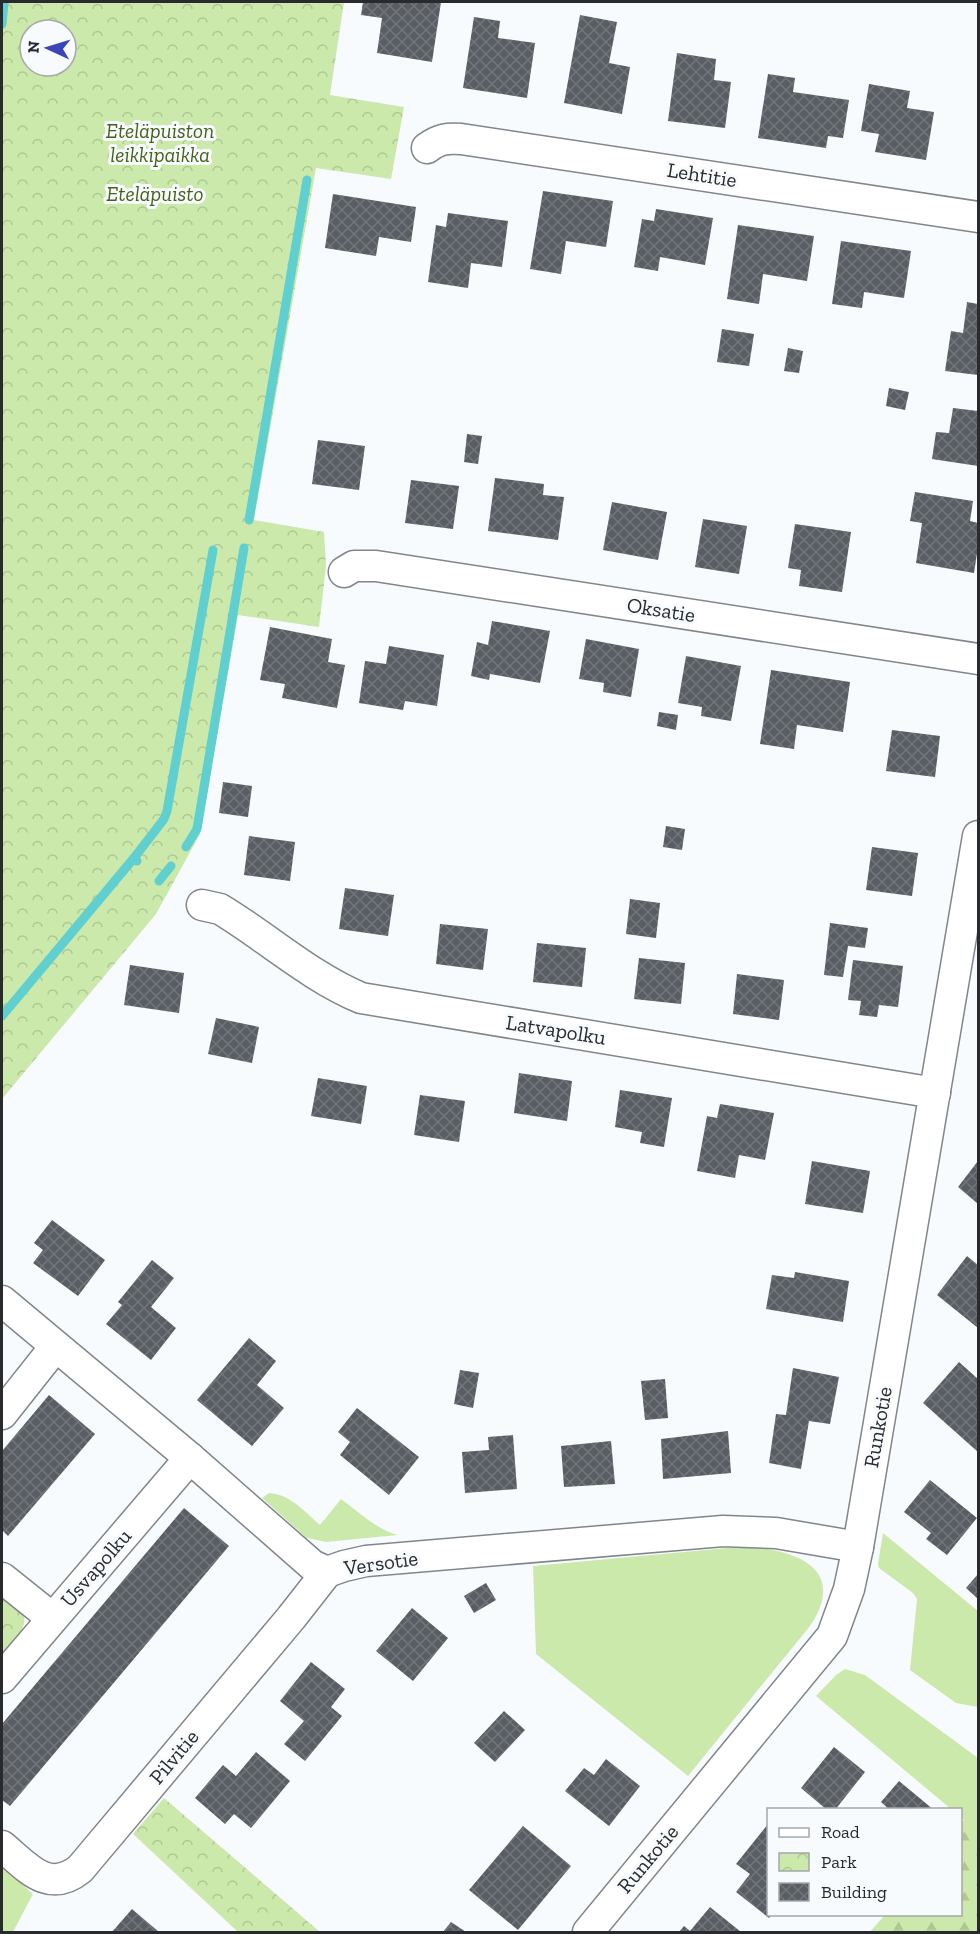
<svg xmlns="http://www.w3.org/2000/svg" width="980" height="1934" font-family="'Zilla Slab',serif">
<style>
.green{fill:#cbe9aa}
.forest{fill:url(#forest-firs)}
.park{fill:url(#park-crowns);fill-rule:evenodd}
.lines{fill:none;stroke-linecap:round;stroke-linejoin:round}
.stream{stroke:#5fcfcf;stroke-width:9}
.building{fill:url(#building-cross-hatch)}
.minor-casing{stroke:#81868d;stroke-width:33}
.minor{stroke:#fff;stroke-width:30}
.labels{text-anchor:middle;stroke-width:6;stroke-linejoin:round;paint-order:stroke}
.park-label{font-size:21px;font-style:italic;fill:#466218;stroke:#f8fbfe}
.street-label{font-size:21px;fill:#282a2d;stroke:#f8fbfe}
</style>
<defs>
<pattern id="forest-firs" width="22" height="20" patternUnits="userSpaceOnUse" patternTransform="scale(1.5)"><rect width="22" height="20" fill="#cbe9aa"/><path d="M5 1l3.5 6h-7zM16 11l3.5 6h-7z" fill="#aec893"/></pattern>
<pattern id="park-crowns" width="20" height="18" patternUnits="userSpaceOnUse" patternTransform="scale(1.5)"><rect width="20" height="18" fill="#cbe9aa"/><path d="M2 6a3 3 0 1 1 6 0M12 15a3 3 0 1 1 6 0" fill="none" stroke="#aec893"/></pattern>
<pattern id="building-cross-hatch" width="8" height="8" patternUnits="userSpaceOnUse" patternTransform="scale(1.5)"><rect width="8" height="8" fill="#595e64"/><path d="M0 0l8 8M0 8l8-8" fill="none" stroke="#72767b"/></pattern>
</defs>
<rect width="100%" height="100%" fill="#f8fbfe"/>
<g class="green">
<path d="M269 1493C290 1494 305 1512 320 1525L341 1499C359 1512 377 1530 398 1535L326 1542 317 1540 307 1538 262 1498Z"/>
<polygon points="883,1533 978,1611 978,1707 956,1703 910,1670 917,1599 913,1593 879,1568 878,1564"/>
<path d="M738 1547C788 1547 851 1565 810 1626L688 1776 536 1654 533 1566Z"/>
<polygon points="845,1669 865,1675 978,1758 978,1932 870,1932 885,1915 960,1914 960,1824 964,1820 961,1817 960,1810 951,1809 816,1696 836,1675"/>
<polygon points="2,1866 33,1894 13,1932 2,1932"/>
</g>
<polygon class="forest" points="964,1820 978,1832 978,1932 870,1932 885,1915 960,1914 960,1824"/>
<g class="park">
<path d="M2 2H344L330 95 404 107 391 179 316 168 254 520 324 532 326 566 319 627 238 615 200 834 156 914 2 1099ZM30 30H66V66H30Z"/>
<path d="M2 1594C7 1599 16 1604 21 1610 33 1625 10 1646 2 1657Z"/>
<polygon points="164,1798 320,1932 238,1932 133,1834"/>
</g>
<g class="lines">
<g class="stream">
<polyline points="2,24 4,2"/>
<polyline points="249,520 307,180"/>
<polyline points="186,847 197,829 244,548"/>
<polyline points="134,858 164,819 167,811 213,550"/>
<polyline points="159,881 171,866"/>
<polyline points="2,1016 134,858 137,861"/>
</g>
</g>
<g class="building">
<polygon points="363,2 441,2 432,62 377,53 382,18 361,15"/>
<polygon points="580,15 617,22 609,63 630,67 622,114 564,103"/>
<polygon points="474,17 500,21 498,38 535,43 527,98 463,88"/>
<polygon points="677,53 716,59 714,80 731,82 725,128 668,121"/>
<polygon points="768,74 795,78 793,92 849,100 843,138 828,136 826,148 758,138"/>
<polygon points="869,84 910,91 907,108 934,112 926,160 875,152 879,134 861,131"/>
<polygon points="543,191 613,201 606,247 566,241 561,274 530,269"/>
<polygon points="333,194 416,207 411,242 379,237 376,256 325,248"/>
<polygon points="656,209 713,218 705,265 660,257 658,271 634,267 642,219 654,221"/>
<polygon points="448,213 508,221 502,267 471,263 468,288 428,282 436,225 446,227"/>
<polygon points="738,225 814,236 807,281 763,274 759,304 727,299"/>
<polygon points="841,241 911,251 904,298 864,292 862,308 832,304"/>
<polygon points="967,302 978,304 978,375 945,371 951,331 963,333"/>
<polygon points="722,329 754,334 749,366 717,362"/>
<polygon points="788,348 803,351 799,373 784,371"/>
<polygon points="889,388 909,392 905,410 886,406"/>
<polygon points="953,408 978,411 978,466 932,459 936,432 949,433"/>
<polygon points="467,434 482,436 478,464 464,462"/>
<polygon points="318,440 365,446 359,490 312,484"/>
<polygon points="495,478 544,484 543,495 564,497 558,540 488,531"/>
<polygon points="411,480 459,486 453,529 405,523"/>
<polygon points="915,492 973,501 970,521 978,523 978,547 974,573 916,563 922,523 910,521"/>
<polygon points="612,502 667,512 658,560 603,550"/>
<polygon points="703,519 747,526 739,574 695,567"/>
<polygon points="795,524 851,532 842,592 799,586 801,570 788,568"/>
<polygon points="492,621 550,631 540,683 490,674 489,680 471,676 477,642 488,645"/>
<polygon points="270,627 332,639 328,662 345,665 337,708 282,698 285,684 260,680"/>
<polygon points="586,639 639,649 631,697 603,692 604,683 579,679"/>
<polygon points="389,646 444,655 437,706 405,701 403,710 359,703 365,661 386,664"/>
<polygon points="686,656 741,666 731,721 701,716 702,707 678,703"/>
<polygon points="771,670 850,682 843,732 797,725 794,749 760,744"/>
<polygon points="659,712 678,715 676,730 657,726"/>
<polygon points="892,730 940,736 935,777 886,771"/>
<polygon points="223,782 252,786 248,817 219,813"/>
<polygon points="666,826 685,829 682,850 663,847"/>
<polygon points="249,836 295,842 290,881 244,875"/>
<polygon points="872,847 918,853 912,896 866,890"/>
<polygon points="345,888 394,895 388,936 339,929"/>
<polygon points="630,899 660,903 656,938 626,934"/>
<polygon points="830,923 868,928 865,948 848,946 843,977 824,975"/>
<polygon points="440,924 488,929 483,970 436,964"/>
<polygon points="537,943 586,948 582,987 533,982"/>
<polygon points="639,958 685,963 681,1004 634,999"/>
<polygon points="853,960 903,966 898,1007 879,1005 877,1017 859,1015 861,1001 848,1000"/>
<polygon points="130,965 184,973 179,1013 124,1005"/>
<polygon points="737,974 784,980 779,1020 733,1014"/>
<polygon points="216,1018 259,1027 252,1063 208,1054"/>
<polygon points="519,1073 572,1081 567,1121 514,1113"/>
<polygon points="318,1078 367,1086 361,1124 311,1116"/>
<polygon points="620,1090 672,1098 664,1147 640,1143 642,1132 615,1127"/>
<polygon points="420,1095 465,1101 459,1142 414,1135"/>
<polygon points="720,1104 774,1113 765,1160 739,1155 735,1178 697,1171 707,1116 717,1118"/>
<polygon points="812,1161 870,1171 863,1213 805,1204"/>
<polygon points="978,1161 978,1204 958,1187"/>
<polygon points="52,1220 105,1260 78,1296 33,1263 43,1250 34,1243"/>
<polygon points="967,1256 978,1265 978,1328 937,1295"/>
<polygon points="152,1260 174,1278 151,1307 176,1328 151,1360 106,1324 122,1305 118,1302"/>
<polygon points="795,1272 849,1281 843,1322 766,1309 772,1275 794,1278"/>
<polygon points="249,1338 276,1361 257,1385 284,1408 252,1446 197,1400"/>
<polygon points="959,1362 978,1379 978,1452 923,1403"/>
<polygon points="793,1368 839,1377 830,1424 809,1421 801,1469 769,1463 776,1414 786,1415"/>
<polygon points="460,1370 479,1373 473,1408 454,1404"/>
<polygon points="665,1379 668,1418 645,1420 641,1381"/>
<polygon points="49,1395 95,1434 8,1536 2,1530 2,1451"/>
<polygon points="357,1408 419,1457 389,1495 340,1455 350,1442 338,1432"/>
<polygon points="728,1431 731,1473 663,1479 661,1439"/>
<polygon points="513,1435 517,1489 465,1493 462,1452 489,1450 488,1437"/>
<polygon points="611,1441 615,1484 564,1487 561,1446"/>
<polygon points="930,1480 977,1518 947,1555 926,1539 931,1533 904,1512"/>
<polygon points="184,1508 229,1546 10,1806 2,1800 2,1724"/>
<polygon points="978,1574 978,1599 966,1588"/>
<polygon points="486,1583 496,1600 474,1613 464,1596"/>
<polygon points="412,1608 448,1638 413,1681 376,1651"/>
<polygon points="311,1662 345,1689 331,1707 342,1716 305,1761 284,1744 304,1721 280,1701"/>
<polygon points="504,1711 525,1730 495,1762 474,1743"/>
<polygon points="834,1747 865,1772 835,1810 827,1810 801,1788"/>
<polygon points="256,1752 290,1781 251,1828 234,1814 225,1824 195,1798 223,1765 236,1776"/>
<polygon points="606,1759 640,1786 609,1826 565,1791 584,1768 594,1775"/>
<polygon points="899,1781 934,1810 890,1810 881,1802"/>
<polygon points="768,1824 768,1914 772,1914 769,1918 736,1892 750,1874 736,1864"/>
<polygon points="523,1826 571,1866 518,1930 469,1890"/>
<polygon points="710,1907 741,1932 679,1932 684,1926 690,1931"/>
<polygon points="132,1909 159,1932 112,1932"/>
<polygon points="451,1922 466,1932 443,1932"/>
</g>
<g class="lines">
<g class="minor-casing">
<g id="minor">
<path d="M427 148C439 139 447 138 461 139L978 217"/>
<polyline points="344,572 354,566 376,566 978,659"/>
<path d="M202 905 220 909C268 938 309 976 361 998L935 1093"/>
<polyline points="2,1301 190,1458 312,1565 327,1572 344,1566 366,1561 723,1531 776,1533 858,1547"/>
<polyline points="2,1414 55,1347"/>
<polyline points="2,1578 52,1618"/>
<polyline points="2,1678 190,1458"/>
<path d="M2 1846C26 1866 48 1895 80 1869L291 1618 327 1572"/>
<polyline points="588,1932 832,1636 849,1589 858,1547 978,836"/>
</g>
</g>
<use href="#minor" class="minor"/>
</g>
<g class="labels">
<g class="park-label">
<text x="160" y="138">Eteläpuiston<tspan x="160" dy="24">leikkipaikka</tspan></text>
<text x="155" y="201">Eteläpuisto</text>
</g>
<g class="street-label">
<text transform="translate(702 175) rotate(9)" y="7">Lehtitie</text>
<text transform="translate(661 610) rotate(9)" y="7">Oksatie</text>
<text transform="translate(556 1030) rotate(9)" y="7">Latvapolku</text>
<text transform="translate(878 1427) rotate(-80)" y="7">Runkotie</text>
<text transform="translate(381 1563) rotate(-8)" y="7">Versotie</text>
<text transform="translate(96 1568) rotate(-49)" y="7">Usvapolku</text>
<text transform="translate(174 1757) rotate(-50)" y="7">Pilvitie</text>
<text transform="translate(648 1859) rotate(-50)" y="7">Runkotie</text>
</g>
</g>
<rect width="980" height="1934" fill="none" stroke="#282a2d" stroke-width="6"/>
<rect x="767" y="1808" width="195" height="108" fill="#f8fbfe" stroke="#a5a7aa" stroke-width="1.5"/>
<rect x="779" y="1828" width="30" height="9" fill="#ffffff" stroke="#a5a7aa" stroke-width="1.5"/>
<text x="821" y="1838" font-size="18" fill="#282a2d">Road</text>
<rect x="779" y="1853" width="30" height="18" fill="url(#park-crowns)" stroke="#a5a7aa" stroke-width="1.5"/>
<text x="821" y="1868" font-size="18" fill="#282a2d">Park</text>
<rect x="779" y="1883" width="30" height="18" fill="url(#building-cross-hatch)" stroke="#a5a7aa" stroke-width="1.5"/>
<text x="821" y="1898" font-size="18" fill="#282a2d">Building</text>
<g transform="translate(48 48) rotate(274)"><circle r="28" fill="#f8fbfe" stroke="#a5a7aa" stroke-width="1.5"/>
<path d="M0-4.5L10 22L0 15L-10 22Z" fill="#3a45b8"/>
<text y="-9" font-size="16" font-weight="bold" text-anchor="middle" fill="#282a2d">N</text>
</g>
</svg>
